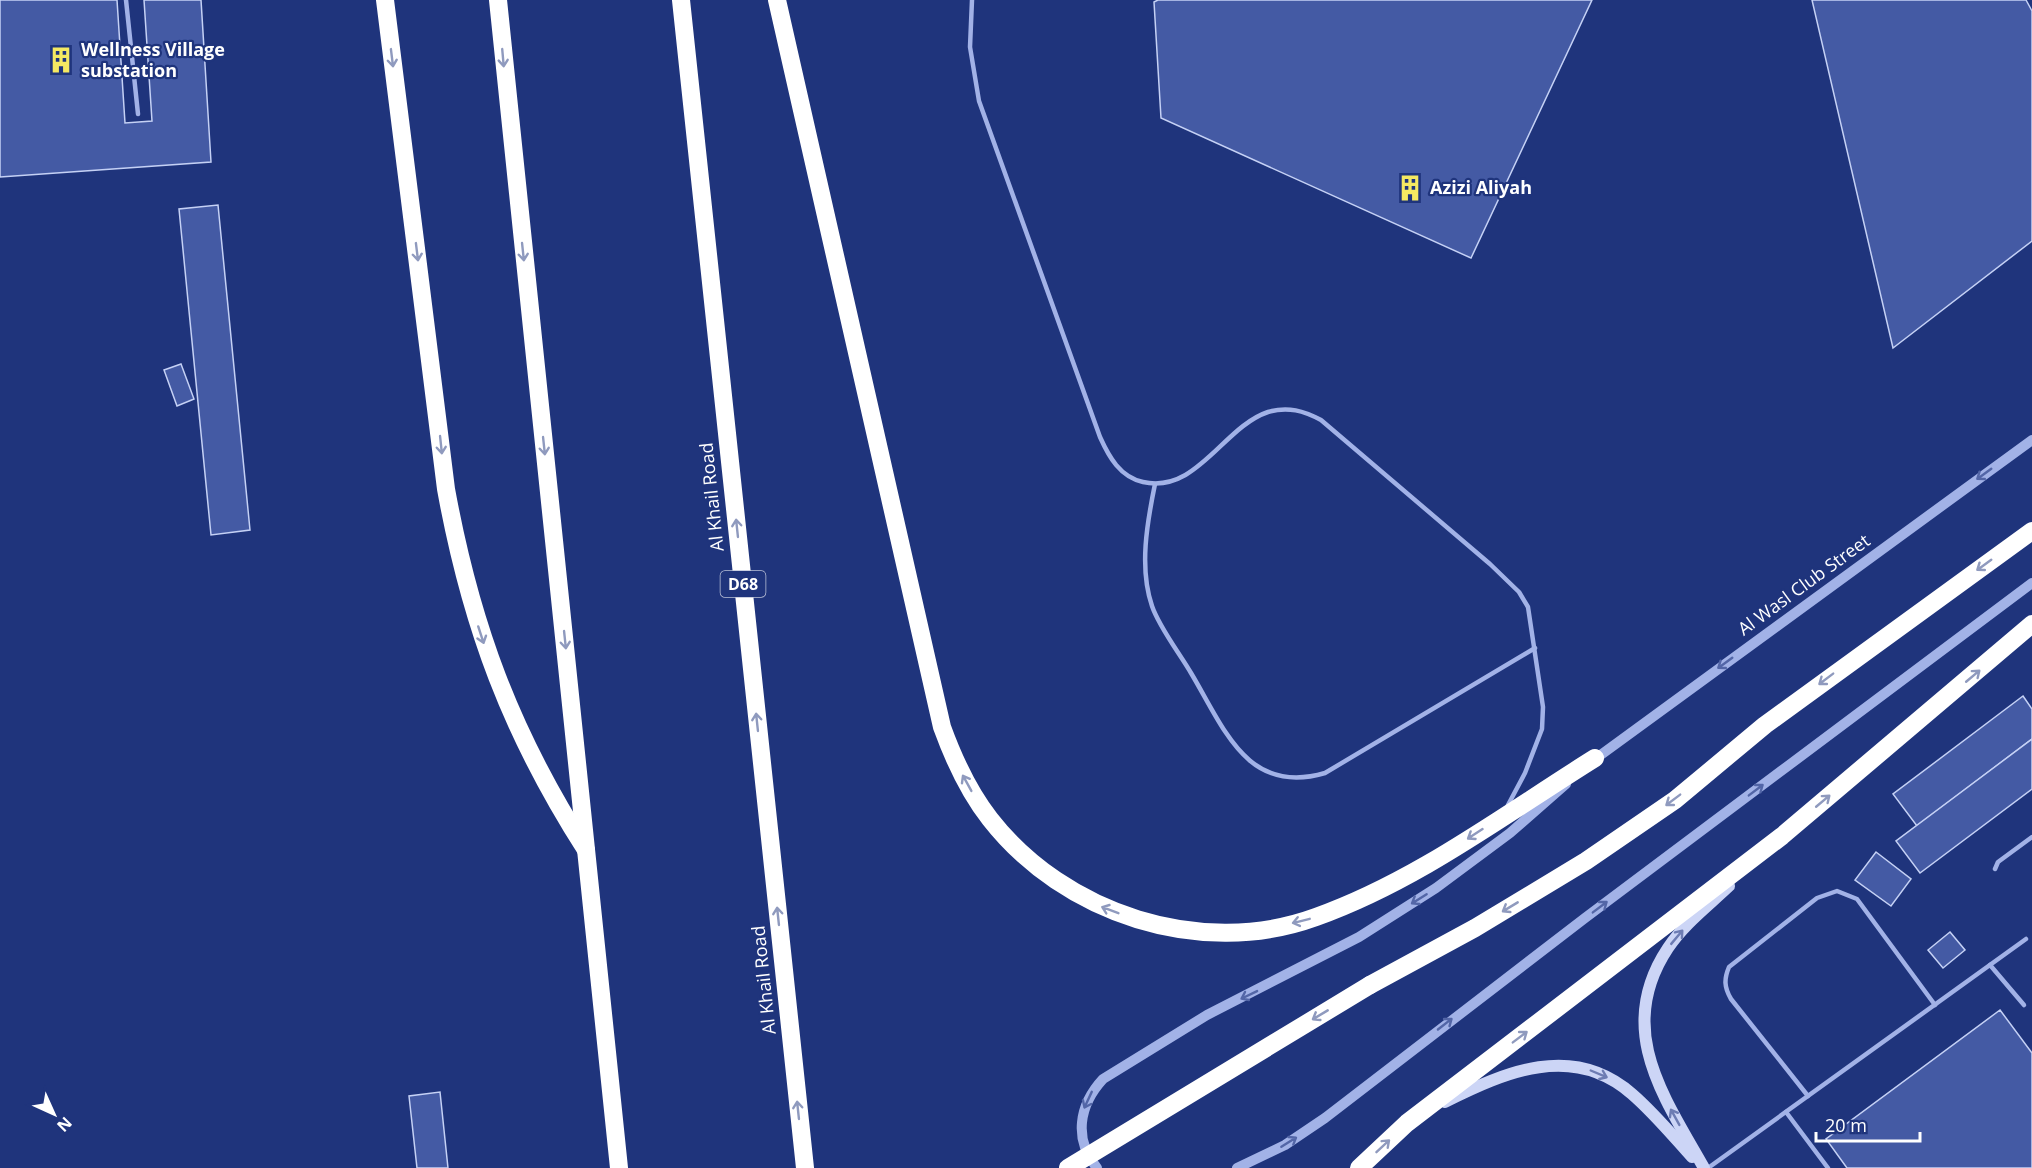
<svg xmlns="http://www.w3.org/2000/svg" width="2032" height="1168" font-family="'Open Sans',sans-serif">
<style>
.building{fill:#445aa4;stroke:#c5d1f5;stroke-width:1.5}
.lines{fill:none;stroke-linecap:round;stroke-linejoin:round}
.service{stroke:#a2b2e7;stroke-width:4.5}
.tertiary{stroke:#a2b2e7;stroke-width:10}
.secondary{stroke:#ccd5f6;stroke-width:12}
.motorway{stroke:#fff;stroke-width:18}
.motorway-bridge{stroke:#fff;stroke-width:18}
.oneway{stroke:#8f9abe}
.oneway2{stroke:#5366a7}
.oneway3{stroke:#6d7cb3}
.labels{text-anchor:middle;stroke-width:4.5;stroke-linejoin:round;paint-order:stroke}
.shield{fill:#1f347c;stroke:#bcc2d8;stroke-width:1.5}
.shield-label{font-size:16px;font-weight:bold;fill:#fff}
.poi-label{font-size:18px;font-weight:bold;fill:#fff;stroke:#1f347c;text-anchor:start}
.street-label{font-size:18px;fill:#fff;stroke:#1f347c}
</style>
<rect width="100%" height="100%" fill="#1f347c"/>
<g class="building">
<polygon points="0,0 117,0 125,123 152,121 144,0 201,0 211,162 0,177"/>
<polygon points="1158,0 1592,0 1471,258 1161,118 1154,2"/>
<polygon points="1812,0 2026,0 2032,11 2032,241 1893,348"/>
<polygon points="218,205 250,530 211,535 179,209"/>
<polygon points="181,364 194,399 177,406 164,370"/>
<polygon points="2023,696 2032,709 2032,739 1917,826 1893,794"/>
<polygon points="2032,739 2032,789 1920,873 1896,841"/>
<polygon points="1876,852 1911,879 1891,906 1855,880"/>
<polygon points="1950,932 1965,950 1943,968 1928,950"/>
<polygon points="2000,1010 2032,1053 2032,1168 1847,1168 1826,1139"/>
<polygon points="440,1092 448,1168 417,1168 409,1096"/>
</g>
<g class="lines">
<g class="service">
<polyline points="126,0 138,114"/>
<path d="M972 0 970 47 979 101 1100 437C1109 457 1120 477 1143 482 1197 494 1223 427 1268 412 1288 406 1304 411 1321 420L1490 564 1519 592 1528 607 1543 707 1542 729 1525 773 1508 805"/>
<path d="M1155 484C1147 523 1139 568 1152 606 1159 627 1180 654 1191 673 1224 728 1247 796 1325 773L1535 648"/>
<polyline points="1995,869 1998,862 2032,837"/>
<polyline points="1990,965 2024,1005"/>
<path d="M1808 1096 1731 999C1724 987 1724 979 1729 967L1817 898 1837 891 1857 899 1935 1005"/>
<polyline points="1786,1112 1828,1168"/>
<polyline points="1708,1168 2026,939"/>
</g>
<g class="tertiary">
<polyline points="1591,762 2032,440"/>
<path d="M1097 1168C1073 1139 1079 1105 1103 1079L1207 1015 1359 937 1436 888 1510 833 1566 784"/>
<polyline points="1237,1168 1285,1145 1325,1118 1585,918 2032,583"/>
</g>
<g class="secondary">
<path d="M1445 1102C1505 1072 1573 1042 1632 1094 1654 1113 1673 1136 1692 1157"/>
<path d="M1704 1168C1664 1097 1614 1029 1668 948 1684 924 1708 906 1729 886"/>
</g>
<g class="motorway">
<path d="M385 0 446 489C471 626 511 733 586 850"/>
<polyline points="498,0 619,1168"/>
<polyline points="681,0 805,1168"/>
<path d="M777 0 942 727C954 760 968 791 990 819 1064 914 1201 959 1316 917 1417 881 1505 814 1595 758"/>
<polyline points="1370,985 1475,928 1586,861 1675,800 1765,725 2032,531"/>
<polyline points="1359,1168 1407,1123 1782,836 2032,624"/>
</g>
<polyline class="motorway-bridge" points="1068,1168 1370,985"/>
</g>
<defs><path id="oneway-shaft" d="M-6 0H5M1.5-3L5.5 0L1.5 3" fill="none" stroke-width="1.6" stroke-linecap="round" stroke-linejoin="round" transform="scale(1.5)"/></defs>
<g class="oneway">
<use href="#oneway-shaft" transform="translate(392 58) rotate(83)"/>
<use href="#oneway-shaft" transform="translate(503 58) rotate(85)"/>
<use href="#oneway-shaft" transform="translate(417 252) rotate(83)"/>
<use href="#oneway-shaft" transform="translate(523 252) rotate(84)"/>
<use href="#oneway-shaft" transform="translate(441 445) rotate(84)"/>
<use href="#oneway-shaft" transform="translate(544 446) rotate(84)"/>
<use href="#oneway-shaft" transform="translate(737 528) rotate(-96)"/>
<use href="#oneway-shaft" transform="translate(1984 565) rotate(144)"/>
<use href="#oneway-shaft" transform="translate(481 635) rotate(72)"/>
<use href="#oneway-shaft" transform="translate(565 640) rotate(84)"/>
<use href="#oneway-shaft" transform="translate(1973 676) rotate(-40)"/>
<use href="#oneway-shaft" transform="translate(1826 679) rotate(143)"/>
<use href="#oneway-shaft" transform="translate(757 722) rotate(-96)"/>
<use href="#oneway-shaft" transform="translate(967 783) rotate(-119)"/>
<use href="#oneway-shaft" transform="translate(1673 800) rotate(143)"/>
<use href="#oneway-shaft" transform="translate(1823 801) rotate(-40)"/>
<use href="#oneway-shaft" transform="translate(1475 834) rotate(147)"/>
<use href="#oneway-shaft" transform="translate(1510 907) rotate(149)"/>
<use href="#oneway-shaft" transform="translate(1110 910) rotate(-159)"/>
<use href="#oneway-shaft" transform="translate(778 916) rotate(-96)"/>
<use href="#oneway-shaft" transform="translate(1301 921) rotate(166)"/>
<use href="#oneway-shaft" transform="translate(1320 1015) rotate(149)"/>
<use href="#oneway-shaft" transform="translate(1520 1037) rotate(-37)"/>
<use href="#oneway-shaft" transform="translate(798 1110) rotate(-96)"/>
<use href="#oneway-shaft" transform="translate(1383 1146) rotate(-43)"/>
</g>
<g class="oneway2">
<use href="#oneway-shaft" transform="translate(1984 474) rotate(144)"/>
<use href="#oneway-shaft" transform="translate(1725 663) rotate(144)"/>
<use href="#oneway-shaft" transform="translate(1756 790) rotate(-37)"/>
<use href="#oneway-shaft" transform="translate(1419 899) rotate(148)"/>
<use href="#oneway-shaft" transform="translate(1600 907) rotate(-37)"/>
<use href="#oneway-shaft" transform="translate(1249 995) rotate(154)"/>
<use href="#oneway-shaft" transform="translate(1445 1024) rotate(-38)"/>
<use href="#oneway-shaft" transform="translate(1088 1100) rotate(115)"/>
<use href="#oneway-shaft" transform="translate(1289 1142) rotate(-32)"/>
</g>
<g class="oneway3">
<use href="#oneway-shaft" transform="translate(1677 937) rotate(-50)"/>
<use href="#oneway-shaft" transform="translate(1599 1074) rotate(23)"/>
<use href="#oneway-shaft" transform="translate(1675 1117) rotate(-119)"/>
</g>
<defs>
<g id="building-bare" transform="scale(2.07)"><path d="M-4-6H4V6H1V3H-1V6H-4ZM-2.5-4.3h1.7v1.8h-1.7ZM.8-4.3h1.7v1.8H.8ZM-2.5-1h1.7V.8h-1.7ZM.8-1h1.7V.8H.8Z" fill="#f5e962" stroke="#1f347c" stroke-width="2.5" paint-order="stroke"/></g>
</defs>
<g fill-rule="evenodd">
<use href="#building-bare" x="61" y="60"/>
<use href="#building-bare" x="1410" y="188"/>
</g>
<g class="labels">
<rect class="shield" x="720.5" y="571" width="45" height="26" rx="4.5"/>
<g class="shield-label">
<text x="743" y="590">D68</text>
</g>
<g class="poi-label">
<text x="81" y="56">Wellness Village<tspan x="81" dy="21">substation</tspan></text>
<text x="1430" y="194">Azizi Aliyah</text>
</g>
<g class="street-label">
<text transform="translate(712 497) rotate(-96)" y="6">Al Khail Road</text>
<text transform="translate(1804 585) rotate(-36)" y="6">Al Wasl Club Street</text>
<text transform="translate(764 980) rotate(-96)" y="6">Al Khail Road</text>
</g>
</g>
<g transform="translate(54 1114) rotate(135)" stroke="#1f347c" stroke-width="4.5" paint-order="stroke">
<path d="M0-4.5L10 22L0 15L-10 22Z" fill="#ffffff"/>
<text y="-9" font-size="16" font-weight="bold" text-anchor="middle" fill="#ffffff">N</text>
</g>
<path d="M1816 1132v9h104v-9" fill="none" stroke="#ffffff" stroke-width="3"/>
<text x="1825" y="1132" font-size="18" fill="#ffffff" stroke="#1f347c" stroke-width="4.5" paint-order="stroke">20 m</text>
</svg>
